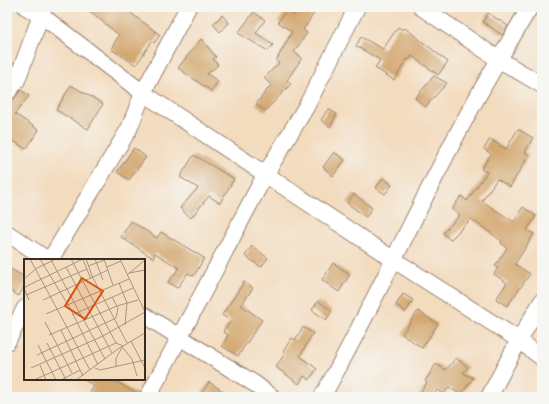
<svg xmlns="http://www.w3.org/2000/svg" width="549" height="404" font-family="Mali,sans-serif">
<style>
.building{fill:#d3a770}
.lines{fill:none;stroke-linecap:round;stroke-linejoin:round}
.minor-casing{stroke:#97826e;stroke-width:18}
.minor{stroke:#fff;stroke-width:16}
.inset-road{fill:none;stroke:#a9947e;stroke-width:1}
.view{fill:#d7540e;fill-opacity:0.15;stroke:#d7540e;stroke-width:2}
.inset-edge{fill:none;stroke:#3b2a1e;stroke-width:2}
</style>
<rect width="100%" height="100%" fill="#f6f6f2"/>
<filter id="ink" filterUnits="userSpaceOnUse"><feTurbulence type="fractalNoise" baseFrequency=".025" numOctaves="2"/><feDisplacementMap in="SourceGraphic" scale="8" xChannelSelector="R" yChannelSelector="G"/><feConvolveMatrix kernelMatrix="1 2 1 2 8 2 1 2 1" color-interpolation-filters="sRGB"/></filter>
<filter id="wash" filterUnits="userSpaceOnUse"><feTurbulence type="fractalNoise" baseFrequency=".012" numOctaves="4" result="noise"/><feDisplacementMap in="SourceGraphic" scale="16" xChannelSelector="R" yChannelSelector="G"/><feGaussianBlur stdDeviation="0.9" result="paint"/><feColorMatrix in="noise" values="0 0 0 0 0 0 0 0 0 0 0 0 0 0 0 0 0 1.4 0 .05"/><feComposite in="paint" operator="in"/></filter>
<g filter="url(#wash)">
<rect width="100%" height="100%" fill="#f3dbbe"/>
<g id="blocks">
<g class="building">
<polygon points="85,7 123,7 160,35 154,43 152,41 136,65 111,49 119,35"/>
<polygon points="299,7 318,7 303,30 307,33 294,52 302,58 287,80 291,84 265,111 256,104 271,85 264,78 279,63 276,61 292,32 278,22 286,11 293,16"/>
<polygon points="254,12 265,20 256,33 273,45 268,51 238,33"/>
<polygon points="488,13 508,26 502,35 483,22"/>
<polygon points="222,15 229,23 220,32 213,24"/>
<polygon points="398,27 403,30 405,28 448,62 438,75 412,56 409,60 407,59 394,80 375,68 380,60 356,46 361,37 383,49"/>
<polygon points="201,39 216,57 213,59 218,65 207,74 218,81 211,91 178,68"/>
<polygon points="434,76 447,83 425,107 415,98"/>
<polygon points="71,85 103,104 88,129 56,110"/>
<polygon points="21,90 29,96 15,114 39,130 26,149 7,137 7,102 14,99"/>
<polygon points="328,109 337,114 330,127 321,120"/>
<polygon points="518,129 533,138 525,152 529,155 510,187 497,179 482,201 514,222 523,207 536,216 527,230 534,234 515,264 530,274 507,306 496,299 507,283 494,274 498,268 495,266 507,248 501,243 502,241 471,219 450,240 443,233 460,215 452,209 461,196 467,201 487,172 481,169 491,154 484,149 490,139 506,149"/>
<polygon points="134,148 146,157 129,180 117,172"/>
<polygon points="334,152 345,160 333,176 323,167"/>
<polygon points="194,155 234,179 220,203 209,196 191,218 180,208 198,188 180,177"/>
<polygon points="383,178 392,185 385,194 376,188"/>
<polygon points="354,194 372,208 366,217 347,203"/>
<polygon points="131,221 157,238 161,232 204,258 194,276 188,273 177,288 168,282 179,268 155,253 153,258 121,237"/>
<polygon points="252,246 268,258 261,267 245,256"/>
<polygon points="333,263 350,274 339,292 322,280"/>
<polygon points="7,267 25,277 25,284 19,296 7,289"/>
<polygon points="244,282 253,288 241,305 262,320 238,356 222,346 228,335 223,331 231,321 222,315"/>
<polygon points="403,294 413,300 406,312 396,305"/>
<polygon points="318,301 332,311 326,320 312,310"/>
<polygon points="418,311 438,324 422,348 402,334"/>
<polygon points="303,327 313,333 300,356 317,369 309,380 304,376 299,384 276,367 285,353 283,351 292,338 295,340"/>
<polygon points="456,358 468,367 463,373 473,378 461,395 449,387 444,394 437,390 432,397 417,397 427,383 425,381 436,364 446,370"/>
<polygon points="83,379 119,379 117,382 139,395 139,397 88,397 94,386"/>
<polygon points="209,382 232,397 199,397"/>
</g>
</g>
</g>
<g filter="url(#ink)">
<use href="#blocks" fill-opacity="0" stroke="#97826e" stroke-width="1"/>
<g class="lines">
<g class="minor-casing">
<g id="minor">
<polyline points="26,7 42,16 143,93 394,260 519,340 542,358"/>
<polyline points="421,7 498,59 542,85"/>
<polyline points="7,93 17,80 44,7"/>
<polyline points="7,233 48,260"/>
<polyline points="50,260 129,129 143,93 188,7"/>
<polyline points="144,315 255,384 272,397"/>
<polyline points="7,342 25,308"/>
<polyline points="148,397 265,175 306,107 357,7"/>
<path d="M322 397C369 314 408 228 452 144 476 97 503 52 530 7"/>
<polyline points="489,397 519,340 542,301"/>
</g>
</g>
<use href="#minor" class="minor"/>
</g>
</g>
<g transform="translate(24 259)">
<rect width="121" height="121" fill="#f3dbbe"/>
<path class="inset-road" d="M6 0 66 111M16 0 46 49 74 106M47 0 92 84M62 0 69 19M71 0 79 21M80 0 89 26M96 0 121 53M27 1 33 12M59 1 67 20M64 7 81 1M42 8 88 94M83 8 97 2M33 12 81 100M105 14 121 11M103 16 121 1M69 19 103 84M0 20 13 9 32 0M95 24 103 44 101 66M2 36 63 10M5 41 0 29 5 26 59 0M19 41 84 11M22 55 105 20M48 56 109 29M21 63 48 114M37 71 59 117M25 76 93 47 114 41M107 82 121 109M23 84 42 121M14 86 32 121M99 89 108 100 113 117M13 96 92 59 94 49 88 38M16 106 22 121M7 109 79 77 121 53M71 109 76 111 121 101M10 121 92 84 99 87 92 99V107M37 121 56 111M52 121 94 90 121 74"/>
<path class="view" d="M58 19 79 32 61 60 41 47Z"/>
<rect width="121" height="121" class="inset-edge"/>
</g>
<rect width="549" height="404" fill="none" stroke="#f6f6f2" stroke-width="24"/>
</svg>
